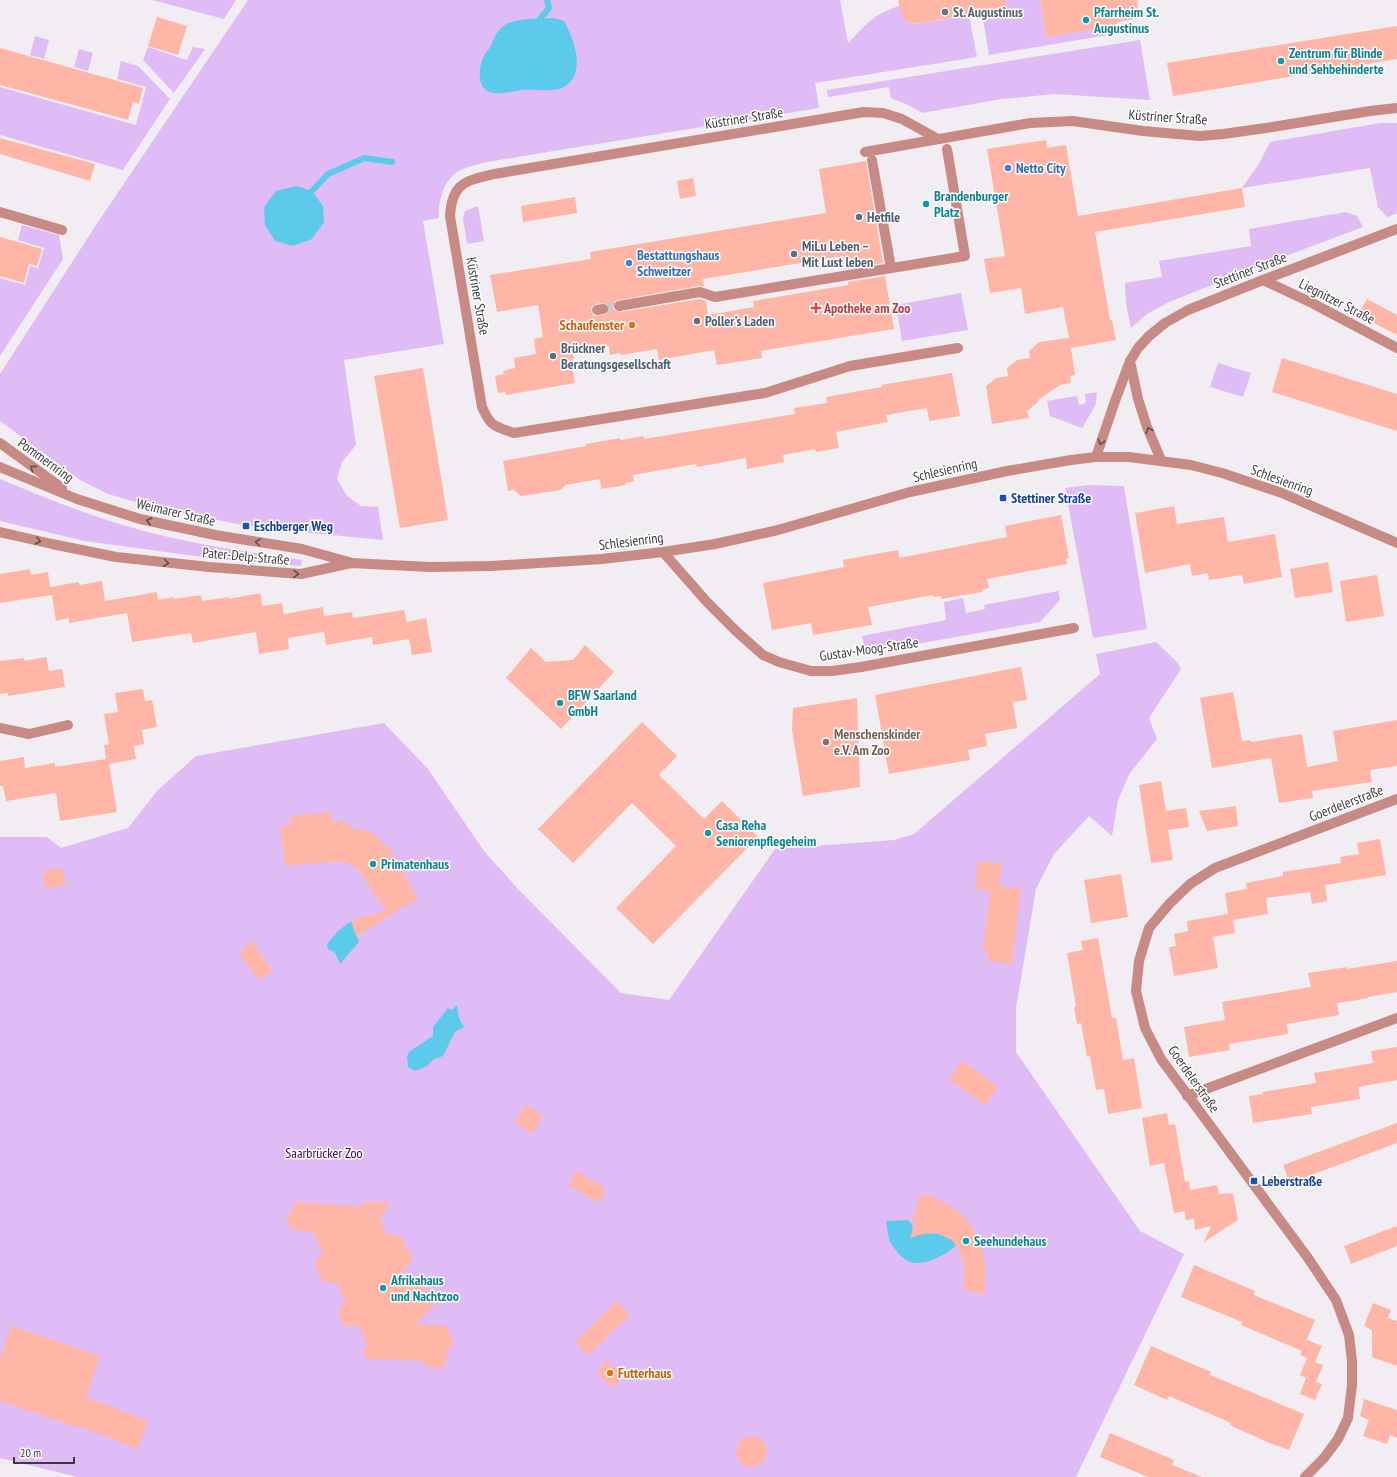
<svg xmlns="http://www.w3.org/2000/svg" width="1397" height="1477" font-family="'PT Sans Narrow',sans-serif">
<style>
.green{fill:#e0bcf6}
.water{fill:#5ccbeb}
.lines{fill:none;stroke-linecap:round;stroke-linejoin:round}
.stream{stroke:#5ccbeb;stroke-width:6}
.building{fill:#ffb6a6;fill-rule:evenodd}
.minor-tunnel{stroke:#cdc9ce;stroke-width:10;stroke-dasharray:10 5;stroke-linecap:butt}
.minor{stroke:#c78a84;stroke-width:10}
.oneway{stroke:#5e4e4e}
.worship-dot{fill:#6b7280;stroke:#fff;stroke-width:1.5}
.culture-dot{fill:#0f9aa8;stroke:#fff;stroke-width:1.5}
.shop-dot{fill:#3f7fe0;stroke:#fff;stroke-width:1.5}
.service-dot{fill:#5c6f8a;stroke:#fff;stroke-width:1.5}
.health-dot{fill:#e0444e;stroke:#fff;stroke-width:1.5}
.food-dot{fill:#e8710a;stroke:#fff;stroke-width:1.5}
.transit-dot{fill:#1a4fb4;stroke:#fff;stroke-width:1.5}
.education-dot{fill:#8d6e63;stroke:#fff;stroke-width:1.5}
.labels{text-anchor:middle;stroke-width:3;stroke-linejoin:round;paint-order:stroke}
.worship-label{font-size:14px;font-weight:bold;fill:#5b616d;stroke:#fff;text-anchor:start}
.culture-label{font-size:14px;font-weight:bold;fill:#0d838f;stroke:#fff;text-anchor:start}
.street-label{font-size:14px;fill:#3b3a3c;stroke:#fff}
.shop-label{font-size:14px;font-weight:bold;fill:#366cbe;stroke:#fff;text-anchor:start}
.service-label{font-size:14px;font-weight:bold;fill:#4e5e75;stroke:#fff;text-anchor:start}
.health-label{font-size:14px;font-weight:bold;fill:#be3a42;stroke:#fff;text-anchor:start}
.food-label{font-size:14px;font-weight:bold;fill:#c56008;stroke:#fff;text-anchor:end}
.transit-label{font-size:14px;font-weight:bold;fill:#164399;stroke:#fff;text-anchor:start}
.education-label{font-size:14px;font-weight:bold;fill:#785e54;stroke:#fff;text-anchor:start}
.park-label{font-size:14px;fill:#41025a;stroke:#fff}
</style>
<rect width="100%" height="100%" fill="#f1edf3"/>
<g class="green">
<polygon points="152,0 236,0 224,19"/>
<path d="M248 0H840L848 43C866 25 874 13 900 6L907 22 916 24 969 15 977 57 815 83 819 108 523 156C504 160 476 162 459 171 443 180 438 202 439 218L423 221 444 344 344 360 356 445 342 462 337 479 347 496 361 506 378 507 383 540 290 531 237 524 187 514 143 504 108 494 80 480 0 421V374L96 225Z"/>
<path d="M1004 0H1040L1046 37 1107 27 1108 35 989 55 982 13C992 11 1001 11 1004 0Z"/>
<polygon points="35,36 49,40 44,59 30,55"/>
<polygon points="1140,40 1150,100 1055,94 1002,99 922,113 908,105 891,98 889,87 828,97 827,90"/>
<polygon points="148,47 187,60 193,47 205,49 174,93 143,60"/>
<polygon points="79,49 93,53 88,71 74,67"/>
<polygon points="121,61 138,66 170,99 123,170 0,135 0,87 136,125 146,87 117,79"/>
<polygon points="1380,123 1397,123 1397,213 1387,217 1378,207 1370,168 1242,188 1260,162 1270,142"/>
<polygon points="478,206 484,241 467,244 463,219 465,211"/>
<polygon points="1346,212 1357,216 1363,227 1267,263 1169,302 1147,314 1131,328 1126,304 1125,283 1162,277 1159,261 1251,246 1249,229"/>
<polygon points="22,225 59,235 63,259 0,356 0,278 25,285 30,266 38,268 44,248 18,240"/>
<polygon points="961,293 968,330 902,341 896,305"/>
<polygon points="1218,363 1251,373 1243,397 1210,387"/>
<polygon points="1097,392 1096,404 1084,425 1082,428 1050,416 1047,401 1077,396 1079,405 1086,403 1085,394"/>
<path d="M0 479C45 498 90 516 137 529 191 544 247 552 302 560L301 566 210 558 85 541 0 521Z"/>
<polygon points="1089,485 1124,486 1147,629 1093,638 1065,488"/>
<polygon points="1058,591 1060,600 1040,622 866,653 862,636 946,620 944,602 963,598 966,613 985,609 984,605"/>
<polygon points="1156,642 1178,663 1181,669 1149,718 1157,739 1130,773 1118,800 1112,836 1089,816 1054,854 1036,889 1016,1008 1016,1052 1140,1231 1184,1254 1076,1477 77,1477 0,1458 0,837 47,837 61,848 128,828 157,791 196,756 384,723 428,769 484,851 518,889 621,993 669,1000 775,849 894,840 914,834 1100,674 1096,654"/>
</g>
<g class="water">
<path d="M554 18 564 21C574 39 587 74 564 87 554 93 533 89 522 90 511 91 495 97 486 90 477 84 479 65 484 56 485 53 487 51 489 49 493 42 495 34 501 28 512 17 539 19 554 18Z"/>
<polygon points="296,186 312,191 323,206 324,222 312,239 293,246 275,241 265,225 264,207 276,191"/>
<polygon points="351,921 359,942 340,964 335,953 328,949 327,944 338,931"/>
<polygon points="457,1005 459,1018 464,1027 455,1032 443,1056 434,1059 427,1066 415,1071 408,1067 407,1056 410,1051 433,1036 433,1027 448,1008 452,1010"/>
<path d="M908 1220 913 1226 912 1231C924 1234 937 1233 949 1235L956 1246C939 1259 914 1273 898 1253 894 1248 891 1245 889 1239 888 1234 887 1227 886 1221Z"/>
</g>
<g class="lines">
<g class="stream">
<polyline points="540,19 549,8 547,0"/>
<polyline points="312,191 328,174 364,158 392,162"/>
</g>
</g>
<g class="building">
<polygon points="898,0 1006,0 1006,8 916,24 907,22 901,14"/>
<polygon points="1040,0 1137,0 1140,18 1117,22 1117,26 1046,37"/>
<polygon points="157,17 187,26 178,55 148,46"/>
<polygon points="1397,26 1397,59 1173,96 1167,63"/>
<polygon points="0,48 143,88 139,104 133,102 128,120 0,85"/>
<polygon points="0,138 95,164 90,181 0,154"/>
<polygon points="1046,140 1047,148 1066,145 1078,216 1242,188 1245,207 1095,232 1110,320 1112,320 1116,340 1071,348 1070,342 1075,375 1070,376 1071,383 1060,385 1038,400 1038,402 1027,411 1029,418 992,424 986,386 996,378 1008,376 1007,368 1017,360 1030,358 1029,351 1039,342 1069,338 1063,307 1025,314 1021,288 990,293 984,259 1005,256 987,149"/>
<path d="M866 161 883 263 846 269 843 256 703 279 704 286H699L618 300 615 301 613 307 614 310 620 312 700 299 706 301 708 315 754 307 753 301 848 285V282L885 276 894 329 761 351 762 358 717 365 714 350 659 360 657 349 621 355 620 353 610 355 609 346 573 352 574 359 571 360 575 383 506 395V392L498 393 495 376 504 374 503 371 515 368 514 358 536 354 534 339 543 337 538 305 497 312 490 275 591 259 590 252 826 213 819 169ZM602 303 608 305 609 312 604 315 594 316 591 311V307L596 304Z"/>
<polygon points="693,178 696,196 680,199 677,181"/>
<polygon points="575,197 577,213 523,222 521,206"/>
<polygon points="0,237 42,249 37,266 29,264 24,283 0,276"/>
<polygon points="1367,299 1397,315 1397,335 1358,315"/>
<polygon points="1282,358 1397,394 1397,431 1272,392"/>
<polygon points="423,368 448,520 400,528 374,376"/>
<polygon points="952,373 960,416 929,421 927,408 886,415 888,422 836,432 839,448 816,452 815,449 783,455 784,462 747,469 746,458 697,467 696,464 633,475 634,481 625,483 626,485 601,489 600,479 565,485 561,490 521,496 514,490 508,491 503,461 586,446 586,444 620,438 621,440 643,436 644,439 795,414 794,408 827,403 826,397 882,387 881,385"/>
<polygon points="1174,506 1177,524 1224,517 1228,542 1275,534 1282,577 1244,584 1242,575 1209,580 1208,573 1192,576 1190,564 1145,573 1135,513"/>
<polygon points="1061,515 1069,558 1066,559 1067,564 987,579 989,588 982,590 982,592 941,599 941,596 933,597 933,595 868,607 872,625 813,635 811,623 772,630 763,583 844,567 843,560 859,557 898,550 899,558 1007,537 1005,526"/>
<polygon points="1328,562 1333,592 1295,598 1290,569"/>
<polygon points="30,569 31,575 48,572 50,587 79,582 79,585 102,581 105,601 157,592 158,600 174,597 174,599 201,595 202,601 229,597 229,599 260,593 263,606 282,603 284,614 323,607 324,616 352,612 353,618 404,610 407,622 426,618 432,652 412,655 409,639 373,645 372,637 326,645 324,632 288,638 289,649 259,654 256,632 193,643 191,633 132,642 127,613 69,623 69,618 56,621 52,595 0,603 0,574"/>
<polygon points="1377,575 1384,616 1346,622 1340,581"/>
<polygon points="585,645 614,672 561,729 506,678 531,648 546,662 559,661 573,660"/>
<polygon points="46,657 49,671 62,669 65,687 8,696 8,693 0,694 0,661 24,658 24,661"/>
<polygon points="1021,667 1027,700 1013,702 1017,728 985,734 987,746 968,750 970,760 889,774 875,695"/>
<polygon points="143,689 145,701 152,700 157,727 142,730 144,744 134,746 136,759 109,764 117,812 60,821 56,793 6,801 3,786 0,786 0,761 24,757 25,768 55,763 55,767 106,759 104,745 109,744 104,714 118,712 115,693"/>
<polygon points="1233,692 1242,741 1251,740 1251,742 1302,734 1307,767 1338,761 1333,731 1397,720 1397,766 1370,770 1372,782 1312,791 1313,798 1279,803 1271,758 1212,768 1200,698"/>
<polygon points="857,698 860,787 803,796 792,730 793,708"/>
<polygon points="642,722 677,756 659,775 704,819 722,801 758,837 653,944 616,908 676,846 632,803 573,863 538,829"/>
<polygon points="1161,781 1166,811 1186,808 1189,827 1168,830 1173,860 1151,863 1139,785"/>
<polygon points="1236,806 1238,826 1207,831 1199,811"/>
<polygon points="330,812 332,822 345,821 353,829 361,829 372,833 390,849 418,899 396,911 357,937 351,921 386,911 357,868 341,861 285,866 280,826 291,825 290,816"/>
<polygon points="1380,839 1386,875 1325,885 1327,901 1312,904 1310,892 1266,898 1268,914 1233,920 1235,933 1213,937 1218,968 1174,976 1169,947 1176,946 1174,934 1188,931 1187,921 1228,914 1225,893 1247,889 1246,883 1283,876 1283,872 1341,863 1340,857 1359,854 1357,843"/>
<polygon points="978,861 1002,864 999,886 1021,889 1012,964 987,961 988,952 983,951 990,891 975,889"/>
<polygon points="62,867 66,885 46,889 42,872"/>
<polygon points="1121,874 1128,917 1091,923 1084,880"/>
<polygon points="1098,938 1112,1018 1116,1018 1123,1060 1134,1058 1142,1108 1108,1114 1104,1089 1096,1090 1090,1056 1087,1057 1081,1023 1077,1024 1074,1007 1076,1006 1067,953 1083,950 1081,941"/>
<polygon points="251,940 273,972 257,979 240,954"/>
<polygon points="1397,961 1397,992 1368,997 1368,998 1352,1001 1337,1003 1339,1015 1287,1024 1288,1034 1229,1044 1230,1050 1189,1057 1184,1027 1225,1020 1222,1002 1311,987 1308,973 1347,967 1347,969"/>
<polygon points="1397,1047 1397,1080 1358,1087 1360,1099 1311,1107 1312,1114 1253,1123 1249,1096 1263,1094 1262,1092 1316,1083 1314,1073 1373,1063 1371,1051"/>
<polygon points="962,1061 998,1087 985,1105 949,1079"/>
<polygon points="526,1105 543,1116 532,1134 514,1122"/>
<polygon points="1167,1113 1169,1125 1175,1124 1185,1182 1189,1181 1190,1190 1217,1185 1219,1194 1233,1193 1238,1220 1204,1242 1211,1226 1195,1230 1194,1219 1186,1220 1185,1211 1174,1213 1164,1163 1150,1166 1142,1118"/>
<polygon points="1397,1123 1397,1143 1290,1183 1283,1165"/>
<polygon points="577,1171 606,1189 598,1203 568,1185"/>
<polygon points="921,1193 936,1198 959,1212 967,1220 974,1231 980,1244 984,1257 986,1282 984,1295 963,1289 965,1272 959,1248 956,1246 952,1240 936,1233 923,1234 910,1238 915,1220 912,1220"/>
<polygon points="297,1202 361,1207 364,1202 390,1202 380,1219 387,1235 401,1236 413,1259 396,1281 422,1279 435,1304 415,1325 445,1325 454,1342 445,1355 448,1359 442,1368 426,1367 422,1361 367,1359 363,1351 367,1345 359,1326 344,1326 338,1313 345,1301 337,1283 323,1282 315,1263 323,1253 312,1232 291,1230 286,1218"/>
<polygon points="1397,1226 1397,1246 1351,1264 1344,1246"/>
<polygon points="1194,1265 1255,1291 1254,1295 1315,1320 1302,1351 1241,1325 1242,1322 1181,1297"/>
<polygon points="617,1301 630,1315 588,1355 575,1342"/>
<polygon points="1373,1303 1391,1310 1388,1318 1397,1321 1397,1366 1372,1357 1372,1330 1364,1326"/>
<polygon points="11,1326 100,1356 86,1397 148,1421 138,1449 76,1425 76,1427 0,1401 0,1358"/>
<polygon points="1307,1340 1322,1346 1315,1362 1323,1365 1316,1382 1322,1384 1315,1400 1300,1394 1306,1378 1300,1375 1307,1358 1300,1355"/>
<polygon points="1151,1346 1211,1372 1210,1375 1304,1414 1289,1450 1269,1443 1230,1425 1231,1423 1169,1396 1167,1400 1134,1385"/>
<polygon points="606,1361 624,1374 614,1388 597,1373"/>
<polygon points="1364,1399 1397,1410 1397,1438 1390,1435 1387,1444 1363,1436 1369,1420 1360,1416"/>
<polygon points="1110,1433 1174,1460 1172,1465 1202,1477 1148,1477 1100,1457"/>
<polygon points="747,1437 760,1438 767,1448 765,1460 755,1467 743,1466 736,1456 738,1443"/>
</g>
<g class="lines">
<polyline class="minor-tunnel" points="603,309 619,306"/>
<g class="minor">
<path d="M938 139 902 119 883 113 864 112 494 174C465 181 452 183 450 216L482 407C491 427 494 426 514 433L765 393 850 366 958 348"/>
<polyline points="865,152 1030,123 1073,121 1143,131 1200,136 1223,134 1266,128 1370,111 1397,108"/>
<polyline points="872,160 891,268"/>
<polyline points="0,212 62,230"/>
<polyline points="1263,280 1312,303 1397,348"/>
<polyline points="619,306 700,292 715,297 965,256 947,149"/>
<polyline points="597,310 603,309"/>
<polyline points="1130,361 1138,399 1147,427 1161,460"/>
<polyline points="0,443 62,488"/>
<polyline points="1096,457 1115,401 1130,361 1138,348 1149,336 1165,323 1188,310 1263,280 1397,229"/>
<polyline points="0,467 77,499 140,519 215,535 302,549 349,562"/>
<polyline points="0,532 52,544 116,557 209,567 301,574 351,563 430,567 491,566 602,559 663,552 715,544 778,530 910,492 1007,471 1071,460 1096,457 1129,457 1191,465 1222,473 1282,493 1397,543"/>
<polyline points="663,552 707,602 736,631 763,655 779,662 811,671 832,671 861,667 1074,628"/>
<polyline points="0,728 29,734 68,725"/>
<polyline points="1187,1096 1397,1018"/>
<polyline points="1305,1477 1324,1458 1338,1439 1348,1418 1352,1385 1352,1361 1349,1335 1336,1300 1308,1258 1161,1059 1145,1028 1136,991 1139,961 1149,928 1170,903 1190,884 1215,868 1397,799"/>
</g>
</g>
<defs><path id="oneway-chevron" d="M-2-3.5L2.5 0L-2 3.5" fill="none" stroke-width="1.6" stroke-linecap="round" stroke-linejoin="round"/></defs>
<g class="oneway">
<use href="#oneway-chevron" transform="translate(1149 430) rotate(-111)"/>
<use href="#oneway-chevron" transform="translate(1101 442) rotate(107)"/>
<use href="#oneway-chevron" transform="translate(33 468) rotate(-144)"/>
<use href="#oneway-chevron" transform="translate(149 521) rotate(-168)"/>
<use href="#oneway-chevron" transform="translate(38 541) rotate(13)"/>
<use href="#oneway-chevron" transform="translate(258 542) rotate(-171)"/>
<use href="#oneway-chevron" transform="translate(166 563) rotate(7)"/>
<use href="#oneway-chevron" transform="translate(296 574) rotate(2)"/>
</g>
<circle class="worship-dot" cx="945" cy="12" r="4"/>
<g class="culture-dot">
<circle cx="1086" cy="20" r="4"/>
<circle cx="1281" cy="61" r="4"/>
<circle cx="926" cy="204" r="4"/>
<circle cx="560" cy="703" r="4"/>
<circle cx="708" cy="833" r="4"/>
<circle cx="373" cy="864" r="4"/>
<circle cx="966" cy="1241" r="4"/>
<circle cx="383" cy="1288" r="4"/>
</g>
<g class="shop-dot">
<circle cx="1008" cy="168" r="4"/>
<circle cx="629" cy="263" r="4"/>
</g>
<g class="service-dot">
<circle cx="859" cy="217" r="4"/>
<circle cx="794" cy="254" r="4"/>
<circle cx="697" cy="321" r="4"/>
<circle cx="553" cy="356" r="4"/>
</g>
<path class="health-dot" d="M814 302h4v4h4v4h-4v4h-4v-4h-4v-4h4z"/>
<g class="food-dot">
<circle cx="632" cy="325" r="4"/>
<circle cx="610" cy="1373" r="4"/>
</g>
<g class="transit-dot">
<rect x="999" y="494" width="8" height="8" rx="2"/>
<rect x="242" y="522" width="8" height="8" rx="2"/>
<rect x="1250" y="1177" width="8" height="8" rx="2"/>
</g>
<circle class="education-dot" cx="826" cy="742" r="4"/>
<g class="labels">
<g class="worship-label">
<text x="953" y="17">St. Augustinus</text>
</g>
<g class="culture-label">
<text x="1094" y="17">Pfarrheim St.<tspan x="1094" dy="16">Augustinus</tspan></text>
<text x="1289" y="58">Zentrum für Blinde<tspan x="1289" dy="16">und Sehbehinderte</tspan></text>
<text x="934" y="201">Brandenburger<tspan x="934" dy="16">Platz</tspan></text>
<text x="568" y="700">BFW Saarland<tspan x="568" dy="16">GmbH</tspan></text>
<text x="716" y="830">Casa Reha<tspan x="716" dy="16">Seniorenpflegeheim</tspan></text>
<text x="381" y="869">Primatenhaus</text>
<text x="974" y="1246">Seehundehaus</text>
<text x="391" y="1285">Afrikahaus<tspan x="391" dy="16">und Nachtzoo</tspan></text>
</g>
<g class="street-label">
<text transform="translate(1168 117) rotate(4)" y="5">Küstriner Straße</text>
<text transform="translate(744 118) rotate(-9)" y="5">Küstriner Straße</text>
<text transform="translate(1250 270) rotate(-21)" y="5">Stettiner Straße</text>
<text transform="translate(478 296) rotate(80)" y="5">Küstriner Straße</text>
<text transform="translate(1337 301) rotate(27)" y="5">Liegnitzer Straße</text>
<text transform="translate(46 460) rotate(36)" y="5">Pommernring</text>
<text transform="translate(945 470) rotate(-13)" y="5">Schlesienring</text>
<text transform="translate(1282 480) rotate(20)" y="5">Schlesienring</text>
<text transform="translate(176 512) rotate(13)" y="5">Weimarer Straße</text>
<text transform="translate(631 541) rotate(-7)" y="5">Schlesienring</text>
<text transform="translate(246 556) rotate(5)" y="5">Pater-Delp-Straße</text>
<text transform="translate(869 649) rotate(-8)" y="5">Gustav-Moog-Straße</text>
<text transform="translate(1346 803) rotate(-21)" y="5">Goerdelerstraße</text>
<text transform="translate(1194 1079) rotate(55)" y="5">Goerdelerstraße</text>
</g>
<g class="shop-label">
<text x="1016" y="173">Netto City</text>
<text x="637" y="260">Bestattungshaus<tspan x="637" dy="16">Schweitzer</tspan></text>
</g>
<g class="service-label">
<text x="867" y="222">Hetfile</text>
<text x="802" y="251">MiLu Leben –<tspan x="802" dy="16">Mit Lust leben</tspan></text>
<text x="705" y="326">Poller's Laden</text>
<text x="561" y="353">Brückner<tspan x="561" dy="16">Beratungsgesellschaft</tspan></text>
</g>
<g class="health-label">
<text x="824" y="313">Apotheke am Zoo</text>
</g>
<g class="food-label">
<text x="624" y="330">Schaufenster</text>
<text x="618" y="1378" text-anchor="start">Futterhaus</text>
</g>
<g class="transit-label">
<text x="1011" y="503">Stettiner Straße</text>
<text x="254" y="531">Eschberger Weg</text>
<text x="1262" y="1186">Leberstraße</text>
</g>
<g class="education-label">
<text x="834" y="739">Menschenskinder<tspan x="834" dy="16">e.V. Am Zoo</tspan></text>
</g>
<g class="park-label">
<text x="324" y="1158">Saarbrücker Zoo</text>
</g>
</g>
<path d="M14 1457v6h60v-6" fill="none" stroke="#3b3a3c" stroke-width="2"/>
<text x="20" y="1457" font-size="12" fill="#3b3a3c" stroke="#ffffff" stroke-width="3" paint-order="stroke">20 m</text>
</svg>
